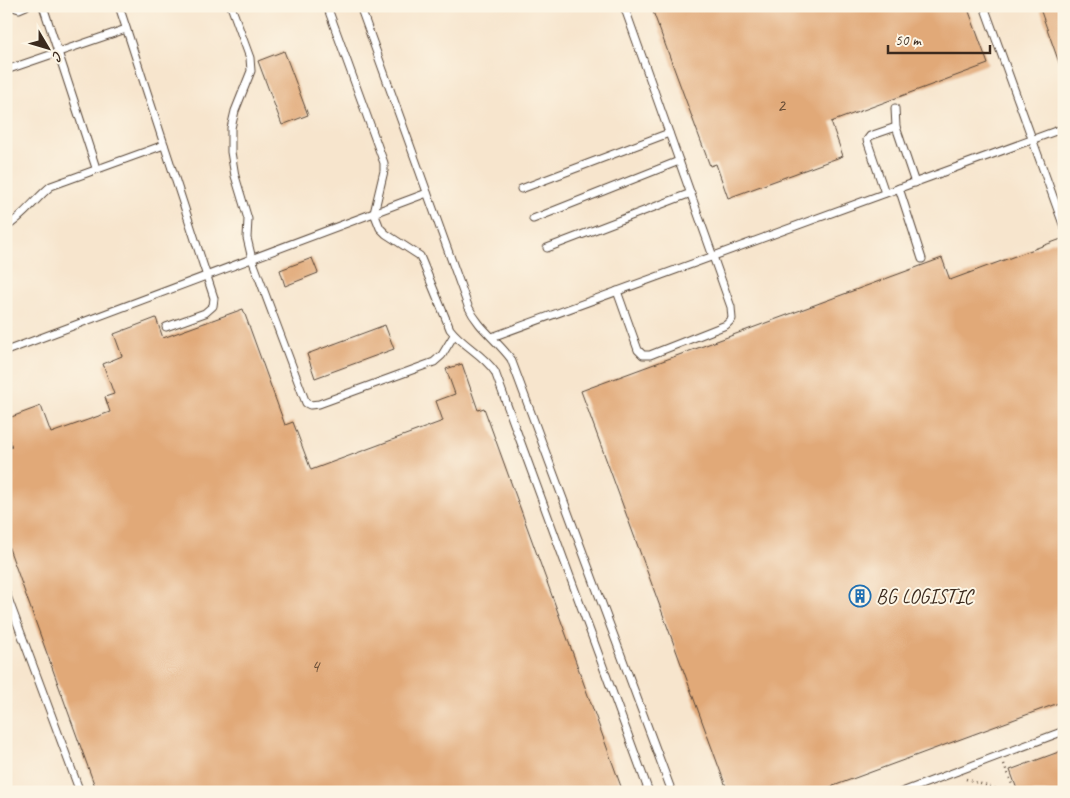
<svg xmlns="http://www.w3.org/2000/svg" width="1070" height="798" font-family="Caveat,sans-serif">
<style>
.building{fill:#e1a978}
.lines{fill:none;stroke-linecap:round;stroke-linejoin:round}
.lane-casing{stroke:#574638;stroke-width:9}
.path{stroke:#574638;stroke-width:2.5;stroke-dasharray:1 4;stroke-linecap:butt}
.lane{stroke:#fff;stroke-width:7}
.labels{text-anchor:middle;stroke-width:4;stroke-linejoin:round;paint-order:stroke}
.number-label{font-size:18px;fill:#644a34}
.poi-label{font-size:20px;fill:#3b2a1e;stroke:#fcf5e5;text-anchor:start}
</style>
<rect width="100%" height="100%" fill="#fcf5e5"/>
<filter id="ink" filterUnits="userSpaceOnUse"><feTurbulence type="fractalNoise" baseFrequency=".02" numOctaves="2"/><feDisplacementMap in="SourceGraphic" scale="10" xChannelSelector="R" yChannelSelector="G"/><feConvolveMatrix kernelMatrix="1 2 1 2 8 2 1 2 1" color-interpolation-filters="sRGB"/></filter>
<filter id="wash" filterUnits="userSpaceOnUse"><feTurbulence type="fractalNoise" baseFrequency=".0096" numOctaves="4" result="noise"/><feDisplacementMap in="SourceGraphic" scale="20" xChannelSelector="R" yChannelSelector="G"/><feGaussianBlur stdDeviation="1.12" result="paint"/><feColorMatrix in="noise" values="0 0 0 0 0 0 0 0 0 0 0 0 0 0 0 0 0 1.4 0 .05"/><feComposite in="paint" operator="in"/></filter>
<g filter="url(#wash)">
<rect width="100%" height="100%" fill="#f7e5cd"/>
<g id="blocks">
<g class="building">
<polygon points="651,6 967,6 988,64 831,122 843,156 728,198 716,164 710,166"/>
<polygon points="1039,6 1064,6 1064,71 1062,71"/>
<polygon points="284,51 308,115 282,125 258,61"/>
<polygon points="1064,238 1064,701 817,792 728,792 581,391 942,258 950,280"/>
<polygon points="312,258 318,273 285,286 280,270"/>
<polygon points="243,309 285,425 293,422 311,470 443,421 436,401 455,394 446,369 462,364 478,410 484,408 623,792 97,792 6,540 6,449 12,447 6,430 6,419 41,406 51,433 110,412 105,397 114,394 103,364 122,356 114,334 156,318 163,338"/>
<polygon points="385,325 394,349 315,378 307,354"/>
<polygon points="1064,750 1064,792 1018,792 1010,770"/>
</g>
</g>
</g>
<g filter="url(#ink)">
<use href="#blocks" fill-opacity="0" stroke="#574638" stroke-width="1"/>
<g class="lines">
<g class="lane-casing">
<g id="lane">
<polyline points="10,6 19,9 26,6"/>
<polyline points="43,6 96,168"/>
<polyline points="119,6 214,298 213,306 205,313 166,327"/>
<polyline points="231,6 250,58 251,71 235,111 231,128 231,152 235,176 248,219 247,238 252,259 306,403 310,405 319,404 434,362 442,355 454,335"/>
<path d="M327 6 384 163V171L374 213 380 228 386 234 420 256 450 329C463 346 483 354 495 372L649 792"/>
<path d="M360 6 468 306C478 328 497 340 511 359L672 792"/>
<polyline points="984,6 1064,227"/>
<polyline points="6,70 126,29"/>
<polyline points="895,108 896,127"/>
<polyline points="899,188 922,259"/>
<polyline points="521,189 669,133"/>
<polyline points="885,193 867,140 870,136 896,127 915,183"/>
<polyline points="533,219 679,161"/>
<path d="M6 227C24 216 35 199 51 186L164 145"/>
<polyline points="547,248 691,193"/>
<polyline points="617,291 638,350 643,355 650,355 726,325 732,319 731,307 624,6"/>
<polyline points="492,337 1064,128"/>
<polyline points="6,351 427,193"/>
<polyline points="6,593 80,792"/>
<polyline points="902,792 1064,731"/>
</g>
</g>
<g class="path">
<polyline points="1004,764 1015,792"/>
<polyline points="966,779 1005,792"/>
</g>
<use href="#lane" class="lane"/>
</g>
</g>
<defs>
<g id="building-ring" transform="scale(1.125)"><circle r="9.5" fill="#fcf5e5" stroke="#1f6fb2" stroke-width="1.5"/><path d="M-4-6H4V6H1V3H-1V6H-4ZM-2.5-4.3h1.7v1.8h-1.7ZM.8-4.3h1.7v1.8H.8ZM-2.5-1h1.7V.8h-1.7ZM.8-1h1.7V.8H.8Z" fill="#1f6fb2"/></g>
</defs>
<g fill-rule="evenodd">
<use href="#building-ring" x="860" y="596"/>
</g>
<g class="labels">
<g class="number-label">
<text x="781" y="111">2</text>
<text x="315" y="672">4</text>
</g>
<g class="poi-label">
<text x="876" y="603">BG LOGISTIC</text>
</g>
</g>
<rect width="1070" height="798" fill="none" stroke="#fcf5e5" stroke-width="25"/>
<g transform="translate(48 48) rotate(128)" stroke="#fcf5e5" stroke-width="4" paint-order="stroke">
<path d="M0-4L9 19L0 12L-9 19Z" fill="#3b2a1e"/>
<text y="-8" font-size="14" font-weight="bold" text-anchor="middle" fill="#3b2a1e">С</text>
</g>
<path d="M888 45v8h102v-8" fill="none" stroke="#3b2a1e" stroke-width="2.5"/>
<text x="895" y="45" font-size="15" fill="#3b2a1e" stroke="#fcf5e5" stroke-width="4" paint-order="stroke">50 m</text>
</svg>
